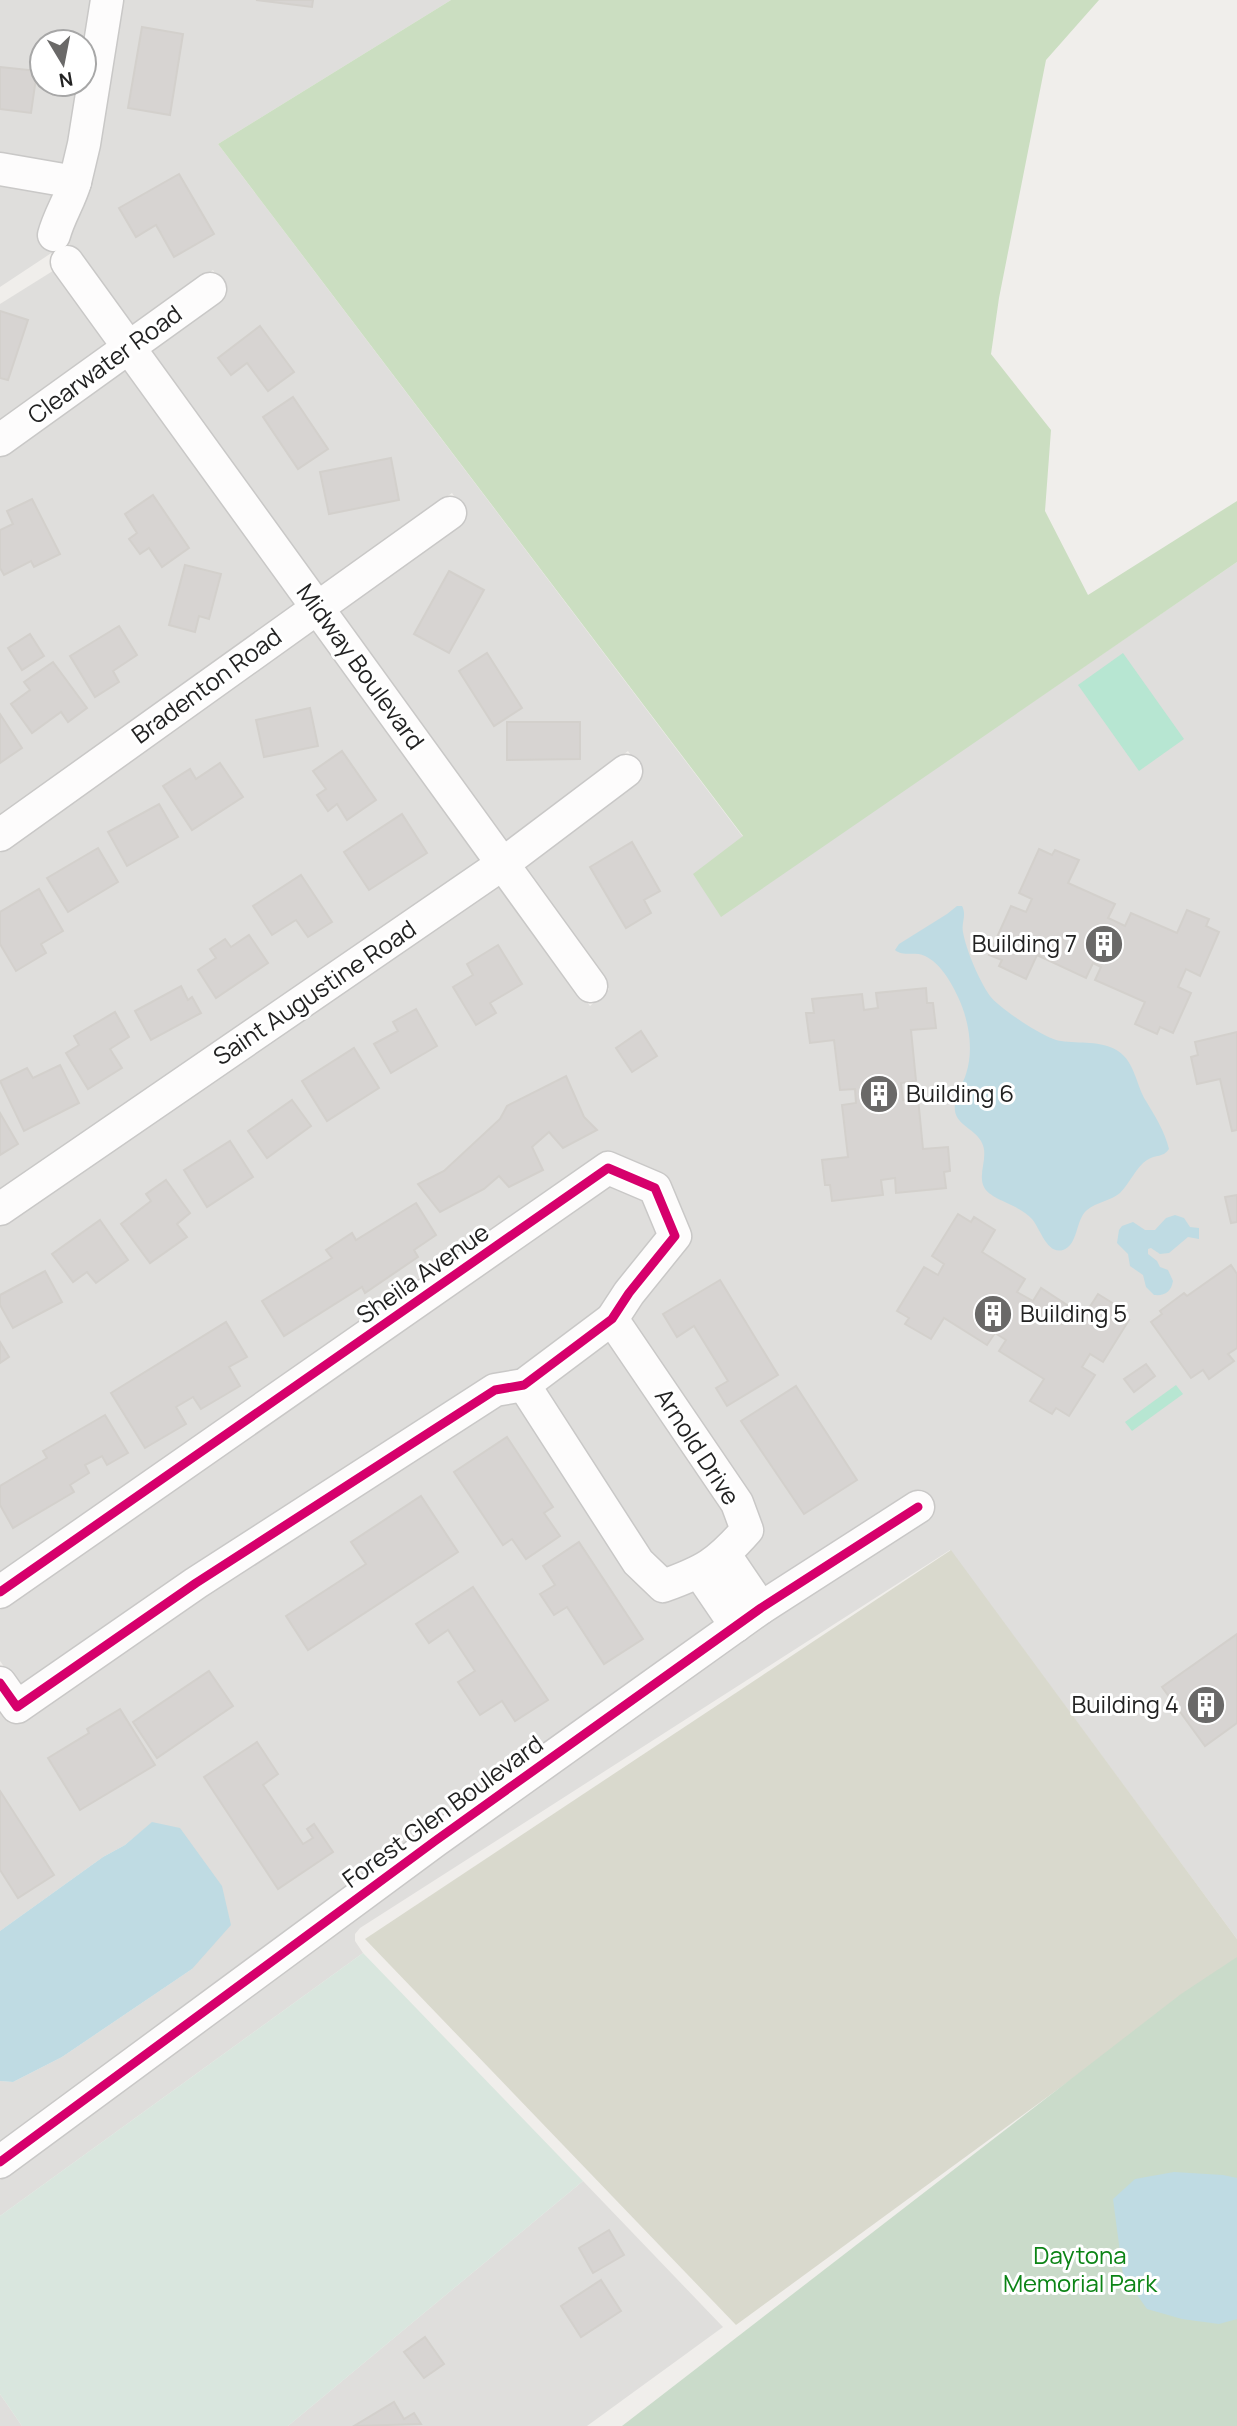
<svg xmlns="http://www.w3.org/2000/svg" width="1237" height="2426" font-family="Manrope,sans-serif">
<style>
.residential{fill:#dfdedc;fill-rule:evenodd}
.construction{fill:#d9d9cd}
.forest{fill:#cbdec1}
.wetland{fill:#d9e6de}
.cemetery{fill:#cadbca}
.pitch{fill:#b7e6d2}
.water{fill:#bfdbe3}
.building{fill:#d7d4d2;stroke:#d3d0cc;stroke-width:2}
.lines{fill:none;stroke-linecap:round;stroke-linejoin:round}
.minor-casing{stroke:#c9c8c7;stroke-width:35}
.minor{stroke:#fdfcfc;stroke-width:32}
.cycleway-casing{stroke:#fff;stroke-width:13}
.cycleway{stroke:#d6006c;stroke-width:9}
.labels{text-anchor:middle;stroke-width:6;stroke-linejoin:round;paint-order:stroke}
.street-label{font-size:24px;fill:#222;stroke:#fff}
.poi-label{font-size:24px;fill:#222;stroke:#fff;text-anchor:end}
.park-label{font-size:24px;fill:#0c8416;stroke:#fff}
</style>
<rect width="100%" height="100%" fill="#f0eeeb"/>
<g class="residential">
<path d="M0 0H451L218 144 743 837 720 916 1237 562V1939L950 1550 360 1928 355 1934V1941L363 1953 0 2216V2180L442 1853 764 1590 742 1557 756 1541 627 1320 684 1246 612 1155 0 1576V1226L501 882 590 1006 609 989 522 867 643 775 628 751 506 844 335 611 467 517 452 493 318 589 147 352 227 294 213 270 130 330 68 242 0 287ZM42 42H84V84H42Z"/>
<polygon points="56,269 110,344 0,423 0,304"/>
<polygon points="126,367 297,603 0,818 0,457"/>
<polygon points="314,626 485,860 0,1192 0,853"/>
<polygon points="610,1184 645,1199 660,1233 602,1309 518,1372 19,1688 0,1661 0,1610"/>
<polygon points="609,1339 726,1510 732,1527 703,1554 665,1571 647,1553 542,1390"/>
<polygon points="518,1401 630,1573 695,1590 718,1621 0,2145 0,2081 13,2082 62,2057 192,1969 153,1822 125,1845 103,1857 0,1931 0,1706 203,1595 500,1404"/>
<polygon points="583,2181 723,2327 587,2426 288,2426"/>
<polygon points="0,2394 22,2426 0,2426"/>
</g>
<polygon class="construction" points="951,1550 1237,1939 1237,1958 736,2325 365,1939"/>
<polygon class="forest" points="451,0 1099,0 1046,60 999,298 991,354 1051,430 1045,511 1088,595 1237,501 1237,562 721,917 693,874 743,836 218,144"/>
<polygon class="wetland" points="363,1953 583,2181 288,2426 22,2426 0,2394 0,2216"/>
<polygon class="cemetery" points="1237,1957 1237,2426 622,2426 1181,1994"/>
<g class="pitch">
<polygon points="1123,653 1184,739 1139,771 1078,685"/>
<polygon points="1176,1385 1183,1394 1132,1431 1125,1422"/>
</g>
<g class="water">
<path d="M957 906H962C967 915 961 923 963 932 966 950 979 980 990 996 999 1008 1045 1039 1061 1041 1079 1044 1101 1040 1118 1051 1135 1062 1136 1085 1146 1101 1155 1116 1165 1132 1169 1149 1163 1158 1156 1154 1147 1160 1137 1166 1129 1184 1120 1193 1110 1201 1097 1202 1087 1210 1075 1220 1079 1244 1063 1250 1047 1255 1040 1228 1032 1219 1019 1204 990 1200 984 1187 977 1173 990 1156 981 1141 973 1127 952 1124 955 1104 956 1094 963 1084 966 1074 974 1050 969 1020 958 997 951 982 940 963 925 956 915 951 903 957 895 950L899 944 947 914Z"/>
<path d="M1175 1215 1184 1218 1190 1227 1199 1228V1239L1188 1237 1169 1253 1160 1254 1151 1248 1148 1249V1254L1157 1261 1160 1267 1168 1270 1173 1281C1171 1292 1165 1296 1154 1295L1146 1287 1143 1275 1130 1266 1128 1254 1117 1243 1119 1230 1122 1226 1133 1222 1145 1230H1155L1166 1218Z"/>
<polygon points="152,1822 180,1828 222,1886 231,1925 192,1969 62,2057 13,2082 0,2081 0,1931 103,1857 125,1845"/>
<polygon points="1174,2172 1223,2175 1237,2178 1237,2319 1219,2324 1182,2319 1147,2309 1123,2275 1113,2199 1135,2179"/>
</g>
<g class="building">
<polygon points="256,0 313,0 312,7"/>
<polygon points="142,27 183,34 170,115 128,108"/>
<polygon points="0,67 37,71 31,113 0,109"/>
<polygon points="179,174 214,234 174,257 156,225 136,237 119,208"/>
<polygon points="0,311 28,320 8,380 0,378"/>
<polygon points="260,326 294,372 268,391 247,363 231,375 218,358"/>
<polygon points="293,397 328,449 298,469 263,417"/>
<polygon points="391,458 399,500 329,514 320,472"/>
<polygon points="153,495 189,548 162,567 149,548 140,554 129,539 137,533 125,514"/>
<polygon points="32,499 60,554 34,567 31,561 4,575 0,568 0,530 13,524 7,511"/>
<polygon points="185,565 221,574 209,619 199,616 195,632 169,625"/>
<polygon points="449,571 484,590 449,653 414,634"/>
<polygon points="119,626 137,655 113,671 119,682 95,697 70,656"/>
<polygon points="30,634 44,656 22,670 8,648"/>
<polygon points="487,653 522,708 494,726 459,671"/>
<polygon points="53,662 87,708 68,722 61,712 32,733 11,704 30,690 24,682"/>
<polygon points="310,708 318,746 264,757 256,720"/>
<polygon points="0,714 22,748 0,763"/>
<polygon points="507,722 580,722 580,759 507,760"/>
<polygon points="342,751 376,800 347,820 337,804 328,811 317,795 326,789 313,771"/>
<polygon points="220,763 243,797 192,830 163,786 190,769 196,779"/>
<polygon points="159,804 178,837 127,866 108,832"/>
<polygon points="402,814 427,853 369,890 344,852"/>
<polygon points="632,842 660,891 644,900 651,913 626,928 590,867"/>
<polygon points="98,848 118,882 68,912 47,878"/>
<polygon points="1039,849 1052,855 1055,850 1079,860 1068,883 1115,904 1108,918 1125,926 1131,913 1177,933 1187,910 1209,919 1206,926 1219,932 1200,976 1186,969 1178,987 1191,993 1173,1033 1160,1027 1157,1034 1135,1024 1145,1002 1095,980 1101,967 1093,963 1086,978 1037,955 1026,979 999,966 1002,960 989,955 1011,906 1026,912 1032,899 1019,893"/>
<polygon points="301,875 332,922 308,937 296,920 272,935 253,906"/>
<polygon points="39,889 63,931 41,944 46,953 16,971 0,944 0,912"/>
<polygon points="249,935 268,963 216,998 198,970 216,958 210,949 225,939 231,947"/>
<polygon points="498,945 522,984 490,1003 496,1013 476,1025 453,987 473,975 467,964"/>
<polygon points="181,986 188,1000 192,997 201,1013 151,1040 135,1011"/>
<polygon points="926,988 927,1003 933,1003 936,1028 911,1030 916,1081 901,1083 903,1100 918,1098 923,1149 948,1147 950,1171 944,1172 946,1188 896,1193 895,1178 881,1180 883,1195 832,1201 830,1185 825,1185 822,1160 848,1157 842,1105 856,1103 855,1089 840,1090 834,1040 810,1043 806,1013 814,1013 812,999 862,994 864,1010 878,1008 876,993"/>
<polygon points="416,1009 437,1046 391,1073 374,1044 398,1031 393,1022"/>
<polygon points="115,1012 129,1037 110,1049 122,1068 88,1089 66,1053 79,1045 74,1036"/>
<polygon points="641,1031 657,1056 632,1072 616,1048"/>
<polygon points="1237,1032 1237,1130 1232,1131 1220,1079 1197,1084 1191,1057 1198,1055 1195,1042"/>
<polygon points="354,1048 379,1088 327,1121 302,1081"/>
<polygon points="60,1065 79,1103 24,1131 0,1081 27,1068 33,1078"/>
<polygon points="566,1076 584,1117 597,1130 563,1148 549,1132 532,1147 543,1170 509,1187 499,1176 484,1189 440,1212 418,1184 444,1171 500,1119 507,1106"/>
<polygon points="292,1100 311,1126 267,1158 248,1131"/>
<polygon points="0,1113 18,1144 0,1155"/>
<polygon points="230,1141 253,1177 207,1207 184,1170"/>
<polygon points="166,1180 190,1213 177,1224 187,1237 150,1263 121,1224 151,1201 146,1194"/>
<polygon points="1237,1195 1237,1222 1231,1223 1225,1197"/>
<polygon points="416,1203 436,1235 414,1250 418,1257 365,1293 362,1287 284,1336 262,1301 332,1258 326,1250 352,1233 356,1240"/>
<polygon points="958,1214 971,1222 974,1217 995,1230 982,1252 1025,1279 1017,1292 1033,1301 1041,1288 1084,1316 1098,1294 1119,1307 1116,1313 1129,1320 1103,1362 1090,1354 1082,1367 1095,1375 1069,1416 1056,1408 1052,1414 1030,1401 1044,1379 999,1351 1006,1340 995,1333 987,1345 944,1318 931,1339 905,1324 909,1318 897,1311 924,1267 938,1275 944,1264 932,1256"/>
<polygon points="100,1220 128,1260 96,1283 87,1272 73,1282 52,1254"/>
<polygon points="1231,1265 1237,1274 1237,1348 1228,1354 1234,1361 1209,1379 1203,1370 1191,1378 1151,1322 1162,1314 1160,1311 1184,1293 1187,1296"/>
<polygon points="45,1271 62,1302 13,1328 0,1305 0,1295"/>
<polygon points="720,1280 778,1375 727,1406 716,1388 728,1381 694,1326 677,1337 663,1314"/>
<polygon points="226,1322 247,1357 229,1367 240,1386 201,1409 193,1397 176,1407 186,1424 145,1448 111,1393"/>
<polygon points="0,1342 9,1357 0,1363"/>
<polygon points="1146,1364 1155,1376 1134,1392 1124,1379"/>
<polygon points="796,1386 857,1480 804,1514 741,1421"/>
<polygon points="105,1415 128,1453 107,1465 102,1456 85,1465 89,1473 70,1485 74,1492 13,1528 0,1505 0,1486 47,1458 43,1451"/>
<polygon points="507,1437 553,1507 544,1513 560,1536 526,1559 512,1539 503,1545 454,1472"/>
<polygon points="421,1496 458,1552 308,1650 286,1616 366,1564 351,1542"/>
<polygon points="579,1542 643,1639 604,1664 567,1607 554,1615 540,1594 555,1585 543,1566"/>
<polygon points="473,1587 548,1700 515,1721 502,1701 480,1715 458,1682 475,1671 448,1630 429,1643 416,1624"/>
<polygon points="1237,1634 1237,1723 1205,1746 1162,1687"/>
<polygon points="209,1671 233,1706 157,1758 133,1722"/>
<polygon points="120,1709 155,1765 80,1810 48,1758 89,1733 87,1729"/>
<polygon points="257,1742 278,1774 263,1785 303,1844 313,1838 307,1829 314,1824 333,1852 278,1889 204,1777"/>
<polygon points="0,1791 54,1875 18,1898 0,1870"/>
<polygon points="609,2230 624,2255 593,2273 579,2248"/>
<polygon points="601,2280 621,2311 581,2337 561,2306"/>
<polygon points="425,2337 444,2364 424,2378 404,2352"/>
<polygon points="394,2402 404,2419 414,2413 421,2424 354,2426"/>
</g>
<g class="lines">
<g class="minor-casing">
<g id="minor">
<polyline points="0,169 75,182 84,144 107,0"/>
<path d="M54 235C59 216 70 200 75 182"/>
<polyline points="67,262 591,986"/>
<polyline points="0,440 210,289"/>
<polyline points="0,835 450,513"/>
<polyline points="0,1209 504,863 626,771"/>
<path d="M524 1385 638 1562 663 1586C705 1571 717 1564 747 1530L737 1503 612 1319"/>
<polyline points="725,1555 761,1608"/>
<polyline points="700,1573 736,1626"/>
<polyline points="0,1592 608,1168 655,1188 675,1236 629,1293 612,1319 524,1385 495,1390 196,1583 17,1707 0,1683"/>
<polyline points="0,2162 435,1841 761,1608 918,1507"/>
</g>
</g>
<use href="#minor" class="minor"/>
<g class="cycleway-casing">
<g id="cycleway">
<polyline points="0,1592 608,1168 655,1188 675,1236 629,1293 612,1319 524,1385 495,1390 196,1583 17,1707 0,1683"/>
<polyline points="0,2162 435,1841 761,1608 918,1507"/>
</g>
</g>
<use href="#cycleway" class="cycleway"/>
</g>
<defs>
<g id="building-disc" transform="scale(2.0125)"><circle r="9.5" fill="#6a6968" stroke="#fff"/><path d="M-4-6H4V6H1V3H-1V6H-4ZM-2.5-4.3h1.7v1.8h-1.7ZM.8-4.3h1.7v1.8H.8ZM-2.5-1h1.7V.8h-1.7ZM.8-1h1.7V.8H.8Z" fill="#fff"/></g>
</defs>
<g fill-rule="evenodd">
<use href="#building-disc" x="1104" y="944"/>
<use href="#building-disc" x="879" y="1094"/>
<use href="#building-disc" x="993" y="1314"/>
<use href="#building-disc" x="1206" y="1705"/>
</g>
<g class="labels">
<g class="street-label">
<text transform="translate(105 365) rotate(-36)" y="8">Clearwater Road</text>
<text transform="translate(360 667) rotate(54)" y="8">Midway Boulevard</text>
<text transform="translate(207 686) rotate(-36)" y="8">Bradenton Road</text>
<text transform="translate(315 993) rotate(-34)" y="8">Saint Augustine Road</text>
<text transform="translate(423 1274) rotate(-35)" y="8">Sheila Avenue</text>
<text transform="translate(697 1447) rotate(57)" y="8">Arnold Drive</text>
<text transform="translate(443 1812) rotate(-36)" y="8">Forest Glen Boulevard</text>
</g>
<g class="poi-label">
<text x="1077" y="952">Building 7</text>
<text x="906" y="1102" text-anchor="start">Building 6</text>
<text x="1020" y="1322" text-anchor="start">Building 5</text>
<text x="1179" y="1713">Building 4</text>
</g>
<g class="park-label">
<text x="1080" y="2264">Daytona<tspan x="1080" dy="28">Memorial Park</tspan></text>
</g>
</g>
<g transform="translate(63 63) rotate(170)"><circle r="33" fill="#ffffff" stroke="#a7a7a7" stroke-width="2"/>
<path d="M0-5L12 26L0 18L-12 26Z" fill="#6a6968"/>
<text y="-10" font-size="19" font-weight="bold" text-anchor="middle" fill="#222222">N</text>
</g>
</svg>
